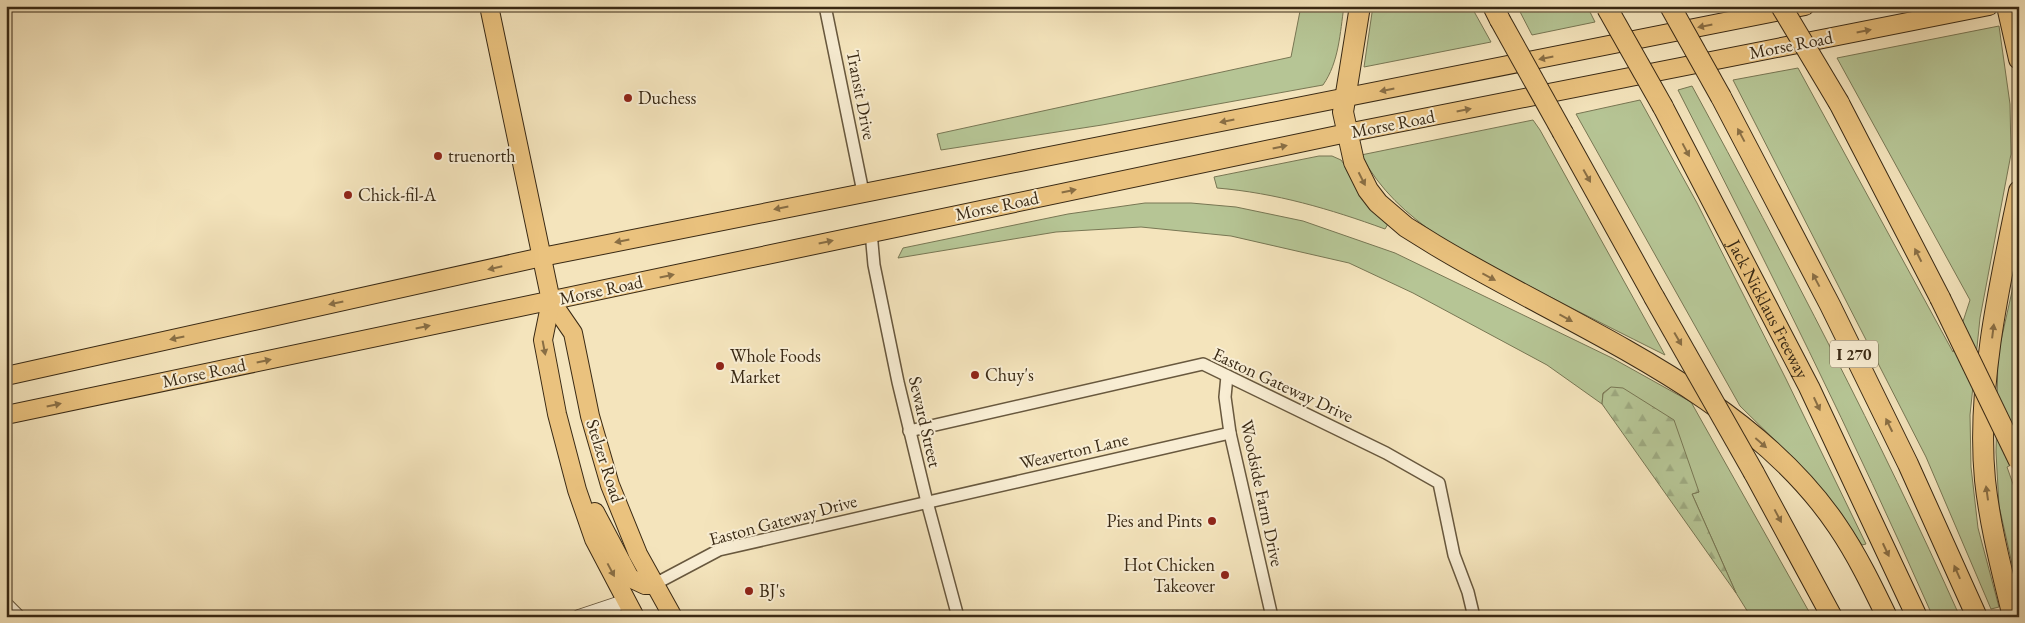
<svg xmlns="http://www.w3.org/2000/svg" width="2025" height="623" font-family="'EB Garamond',serif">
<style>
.green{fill:#b6c595;stroke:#787754}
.forest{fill:url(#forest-firs);stroke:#787754}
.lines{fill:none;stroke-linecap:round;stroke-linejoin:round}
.minor-casing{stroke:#68583e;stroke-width:14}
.tertiary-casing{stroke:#68583e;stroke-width:16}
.primary-casing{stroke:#392914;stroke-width:20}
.motorway-casing{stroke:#392914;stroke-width:22}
.minor{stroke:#f8edd3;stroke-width:11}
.tertiary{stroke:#f8edd3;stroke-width:14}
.primary{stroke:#eac27e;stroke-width:18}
.motorway{stroke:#eac27e;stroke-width:20}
.motorway-bridge-casing{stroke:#392914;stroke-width:22;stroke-linecap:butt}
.motorway-bridge{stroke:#eac27e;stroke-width:20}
.oneway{fill:#896e44}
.poi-dot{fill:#8f2418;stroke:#f8edd3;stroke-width:2}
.labels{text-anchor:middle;stroke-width:4;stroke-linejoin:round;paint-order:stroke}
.shield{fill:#f8edd3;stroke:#72644d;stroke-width:1}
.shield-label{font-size:16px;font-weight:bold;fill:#392914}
.street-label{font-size:18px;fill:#392914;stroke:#f8edd3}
.poi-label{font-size:18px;fill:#392914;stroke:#f8edd3;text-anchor:start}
</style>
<defs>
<pattern id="forest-firs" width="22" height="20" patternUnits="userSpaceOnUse" patternTransform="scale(1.25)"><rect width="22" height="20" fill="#b6c595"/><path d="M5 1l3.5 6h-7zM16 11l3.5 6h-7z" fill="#9da980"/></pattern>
</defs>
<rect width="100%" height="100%" fill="#f4e4bc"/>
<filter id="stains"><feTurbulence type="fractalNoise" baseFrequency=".004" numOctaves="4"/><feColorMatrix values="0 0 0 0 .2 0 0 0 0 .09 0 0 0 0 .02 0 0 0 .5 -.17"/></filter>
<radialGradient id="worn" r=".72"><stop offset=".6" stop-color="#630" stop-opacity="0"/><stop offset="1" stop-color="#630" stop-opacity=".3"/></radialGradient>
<g class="green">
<path d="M1301 6H1344C1340 33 1339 62 1323 85L1102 125 941 150 937 134 1291 57Z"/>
<polygon points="1373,6 1471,6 1491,42 1364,67"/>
<polygon points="1517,6 1587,6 1595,22 1532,35"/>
<polygon points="1999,26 2010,104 2011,154 1980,318 1970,415 1971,467 1978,528 1999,607 1991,609 1926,457 1733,80 1798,68 1953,352 1970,300 1837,58"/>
<path d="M1692 86C1787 261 1879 436 1960 617H1933C1854 438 1767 264 1678 90Z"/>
<polygon points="1640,100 1697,203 1786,379 1866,544 1862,545 1837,509 1798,463 1740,406 1576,114"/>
<path d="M1533 120 1540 130 1665 355C1623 334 1581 313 1539 291 1472 257 1398 224 1361 155Z"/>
<path d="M1319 156H1332L1341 160 1388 224 1385 229C1330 209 1276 193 1217 188L1214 177Z"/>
<polygon points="1145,203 1191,203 1236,207 1303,221 1395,253 1612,358 1691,402 1812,617 1751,617 1736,593 1692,494 1699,492 1611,387 1603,393 1602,404 1547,365 1413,293 1349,263 1231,236 1141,227 1056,232 898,258 903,248 1068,214"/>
<polygon points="2019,260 2019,461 2007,467 2019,501 2019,595 1999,506 1996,452 1998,354"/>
</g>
<polygon class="forest" points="1611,387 1623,388 1674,420 1699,492 1692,494 1736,593 1602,404 1603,394"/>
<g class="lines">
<g class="minor-casing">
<g id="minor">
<polyline points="825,6 863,192"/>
<polyline points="871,232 874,265 898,382 927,502 958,617"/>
<polyline points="1227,376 1225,397 1230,433 1272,617"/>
<polyline points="909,431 1203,364 1386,453 1439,483 1454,555 1468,592 1474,617"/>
<polyline points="653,585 719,550 1230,433"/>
</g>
</g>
<g class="tertiary-casing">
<g id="tertiary">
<polyline points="6,605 18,617"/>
<polyline points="579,617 627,601"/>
</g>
</g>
<g class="primary-casing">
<g id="primary">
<polyline points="489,6 551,301 573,333 590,416 610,485 638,554 673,617"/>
<polyline points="551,301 543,340 557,414 577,490 594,539 635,617"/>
<polyline points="6,376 542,257 1805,6"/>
<polyline points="6,415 1347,133 1989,6"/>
<polyline points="595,512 630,578 645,585 653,585"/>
</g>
</g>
<g class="motorway-casing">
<g id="motorway">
<path d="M1360 6 1343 112 1354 162 1368 190 1378 203 1406 227 1435 245C1569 326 1748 392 1838 527 1857 555 1872 586 1887 617"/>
<polyline points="1493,6 1500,20"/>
<polyline points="2007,6 2019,59"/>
<polyline points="1721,97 1830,305 1908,464 1977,617"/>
<polyline points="1839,103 1940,298"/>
<path id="s1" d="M1663 107 1809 387 1917 617"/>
<polyline points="1563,133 1654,297"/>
<polyline points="1754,473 1832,617"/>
<path d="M2013 617C2002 571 1990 527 1985 480 1976 388 2000 281 2019 191"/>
</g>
</g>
<use href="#minor" class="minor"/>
<use href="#tertiary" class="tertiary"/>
<use href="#primary" class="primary"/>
<use href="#motorway" class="motorway"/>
<g class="motorway-bridge-casing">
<g id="motorway-bridge">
<polyline points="1670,6 1721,97"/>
<polyline points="1781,6 1839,103"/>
<polyline points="1607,8 1663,107"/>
<polyline points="1500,20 1563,133"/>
<polyline points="1654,297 1754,473"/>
<polyline points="1940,298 2019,461"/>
</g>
</g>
<use href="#motorway-bridge" class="motorway-bridge"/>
</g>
<defs><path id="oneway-solid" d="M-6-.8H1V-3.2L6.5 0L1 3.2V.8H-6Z" transform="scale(1.25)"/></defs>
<g class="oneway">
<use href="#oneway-solid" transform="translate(1705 26) rotate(169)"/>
<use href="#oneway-solid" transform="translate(1864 31) rotate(-11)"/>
<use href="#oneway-solid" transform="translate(1546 58) rotate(169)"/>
<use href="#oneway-solid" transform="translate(1387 90) rotate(169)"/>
<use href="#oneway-solid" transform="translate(1464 110) rotate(-11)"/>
<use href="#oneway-solid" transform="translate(1227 121) rotate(169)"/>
<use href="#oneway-solid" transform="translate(1741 135) rotate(-118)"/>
<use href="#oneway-solid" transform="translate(1280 147) rotate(-12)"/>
<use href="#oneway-solid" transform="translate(1686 150) rotate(62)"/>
<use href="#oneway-solid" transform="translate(1587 176) rotate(61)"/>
<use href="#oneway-solid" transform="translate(1362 179) rotate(63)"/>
<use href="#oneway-solid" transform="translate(1069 191) rotate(-12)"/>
<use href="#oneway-solid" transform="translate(781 208) rotate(169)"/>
<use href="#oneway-solid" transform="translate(622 241) rotate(169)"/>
<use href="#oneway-solid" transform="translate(826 242) rotate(-12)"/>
<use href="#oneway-solid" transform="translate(1918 255) rotate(-117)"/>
<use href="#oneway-solid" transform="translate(495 268) rotate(167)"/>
<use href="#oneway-solid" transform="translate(667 276) rotate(-12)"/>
<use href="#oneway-solid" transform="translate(1489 277) rotate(28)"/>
<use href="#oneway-solid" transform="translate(1816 280) rotate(-118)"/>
<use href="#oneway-solid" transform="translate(336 303) rotate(168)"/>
<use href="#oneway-solid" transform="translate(1566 318) rotate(29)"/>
<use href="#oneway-solid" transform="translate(423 327) rotate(-12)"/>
<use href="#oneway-solid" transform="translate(1993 331) rotate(-83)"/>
<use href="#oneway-solid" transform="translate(177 338) rotate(168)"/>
<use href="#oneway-solid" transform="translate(1678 339) rotate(60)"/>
<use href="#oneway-solid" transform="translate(544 348) rotate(79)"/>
<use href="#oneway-solid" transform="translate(264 361) rotate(-12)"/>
<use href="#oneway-solid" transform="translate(1817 404) rotate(65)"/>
<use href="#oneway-solid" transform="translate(54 405) rotate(-12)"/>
<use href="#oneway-solid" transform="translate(1889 425) rotate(-116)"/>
<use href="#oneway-solid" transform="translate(1761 443) rotate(41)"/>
<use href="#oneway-solid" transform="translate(1987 493) rotate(-98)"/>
<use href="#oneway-solid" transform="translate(1778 516) rotate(62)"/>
<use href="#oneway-solid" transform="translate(1886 550) rotate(65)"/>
<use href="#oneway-solid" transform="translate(611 570) rotate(62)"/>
<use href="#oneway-solid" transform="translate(1957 572) rotate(-114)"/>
</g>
<g class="poi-dot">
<circle cx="628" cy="98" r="5"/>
<circle cx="438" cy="156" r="5"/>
<circle cx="348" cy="195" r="5"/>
<circle cx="720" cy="366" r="5"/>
<circle cx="975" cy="375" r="5"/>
<circle cx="1212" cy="521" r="5"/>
<circle cx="1225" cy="575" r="5"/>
<circle cx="749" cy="591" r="5"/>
</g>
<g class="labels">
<rect class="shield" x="1830" y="340.5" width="48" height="27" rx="4"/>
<g class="shield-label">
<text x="1854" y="360">I 270</text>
</g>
<g class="street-label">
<text transform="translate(1791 45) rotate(-11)" y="6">Morse Road</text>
<text transform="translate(861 95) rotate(79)" y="6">Transit Drive</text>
<text transform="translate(1393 124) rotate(-11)" y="6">Morse Road</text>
<text transform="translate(997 206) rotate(-12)" y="6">Morse Road</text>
<text transform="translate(601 290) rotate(-12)" y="6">Morse Road</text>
<text dy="6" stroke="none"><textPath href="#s1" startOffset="228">Jack Nicklaus Freeway</textPath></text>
<text transform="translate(204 373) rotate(-12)" y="6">Morse Road</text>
<text transform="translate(1283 385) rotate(25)" y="6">Easton Gateway Drive</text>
<text transform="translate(925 422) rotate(77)" y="6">Seward Street</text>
<text transform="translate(1074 451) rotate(-13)" y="6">Weaverton Lane</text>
<text transform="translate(605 461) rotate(72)" y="6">Stelzer Road</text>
<text transform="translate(1262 493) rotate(78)" y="6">Woodside Farm Drive</text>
<text transform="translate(783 520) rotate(-15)" y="6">Easton Gateway Drive</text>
</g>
<g class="poi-label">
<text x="638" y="104">Duchess</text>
<text x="448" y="162">truenorth</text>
<text x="358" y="201">Chick-fil-A</text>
<text x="730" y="362">Whole Foods<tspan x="730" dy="21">Market</tspan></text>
<text x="985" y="381">Chuy's</text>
<text x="1202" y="527" text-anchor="end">Pies and Pints</text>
<text x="1215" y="571" text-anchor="end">Hot Chicken<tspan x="1215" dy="21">Takeover</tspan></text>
<text x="759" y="597">BJ's</text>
</g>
</g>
<rect width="2025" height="623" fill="none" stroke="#f4e4bc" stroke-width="25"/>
<rect x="8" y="8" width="2010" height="608" fill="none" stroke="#392914" stroke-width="2.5"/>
<rect x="12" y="12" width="2000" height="598" fill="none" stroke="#392914"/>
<rect width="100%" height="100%" filter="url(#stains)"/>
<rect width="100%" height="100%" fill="url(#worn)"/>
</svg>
